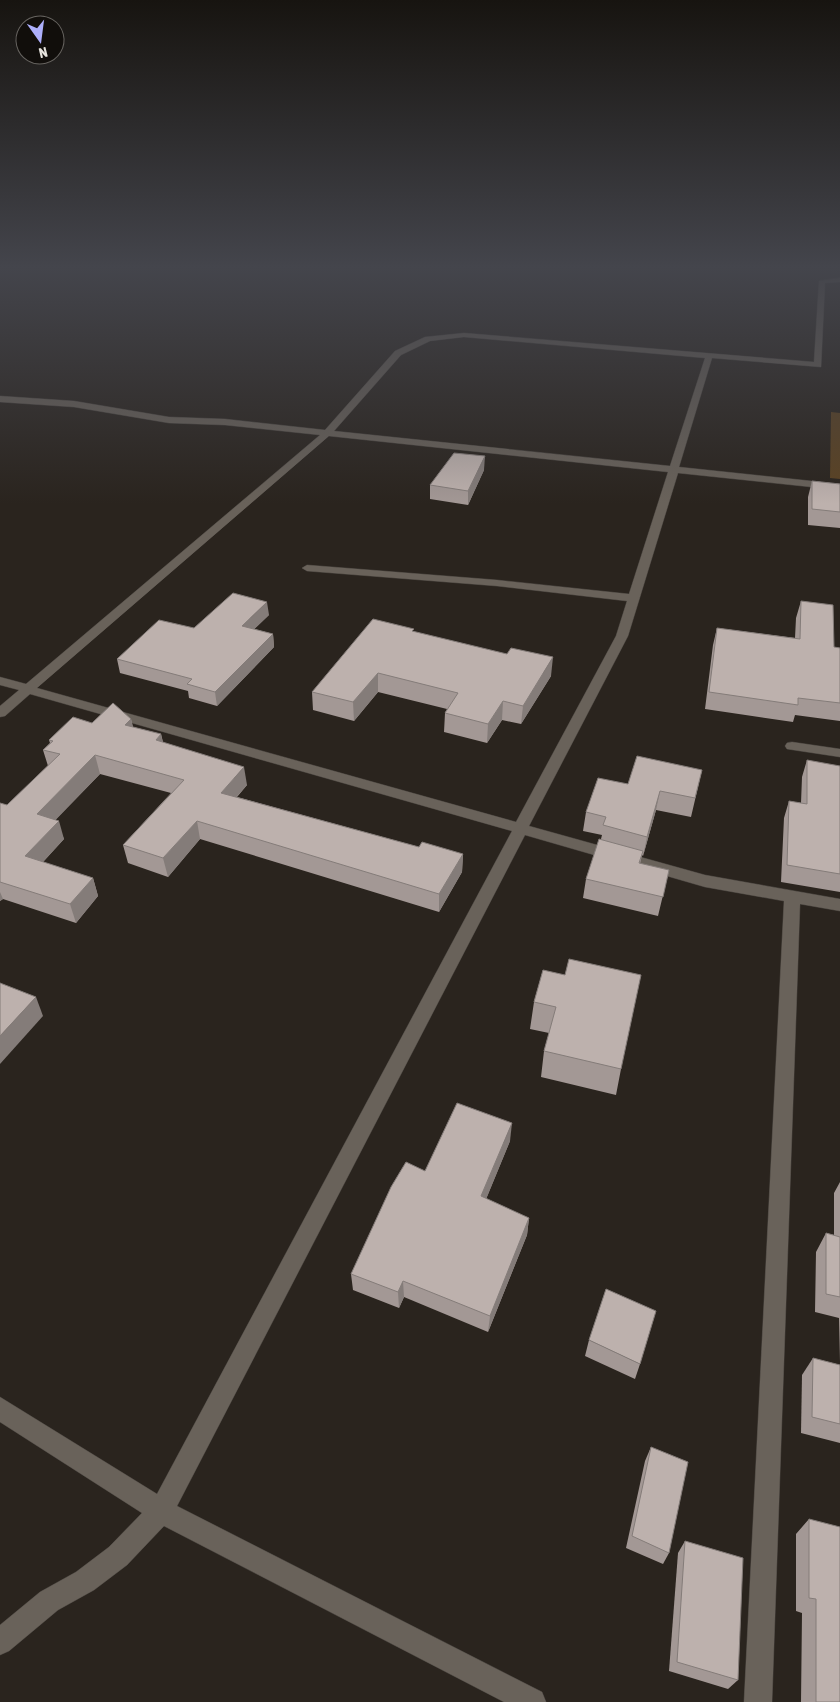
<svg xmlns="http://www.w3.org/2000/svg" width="840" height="1702" font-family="'Asap Condensed',sans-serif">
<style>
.green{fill:#5b4222}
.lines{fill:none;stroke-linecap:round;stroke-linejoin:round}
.minor-casing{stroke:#46413c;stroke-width:1}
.minor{fill:#69625a;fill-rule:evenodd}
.wall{fill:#a39895}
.shaded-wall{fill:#847c79}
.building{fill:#bdb1ad;stroke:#847c79}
</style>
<rect width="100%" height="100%" fill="#2a241e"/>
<polygon class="green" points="831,412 840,413 840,479 830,478"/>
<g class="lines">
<g class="minor-casing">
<g id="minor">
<path d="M840 278V282L825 283 821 367 712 358 679 467 840 484V490L678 473 628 636 529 826 705 875 840 899V911L800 904 772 1702H744L784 901 705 887 525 835 177 1506 542 1692 546 1702H504L164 1526 127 1565 94 1590 58 1610 9 1651 0 1655V1625L40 1592 76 1572 109 1547 142 1513 0 1422V1397L157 1494 512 831 30 694 5 716 0 717V706L19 690 0 685V677L26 684 320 435 225 425 169 423 74 407 0 402V396L74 401 169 417 225 419 325 430 395 351 425 337 464 333 814 362 819 281ZM464 337 705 358 670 466 334 431 401 355 430 341ZM329 436 668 472 629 594 497 580 307 565 302 568 307 571 497 586 627 601 616 636 516 822 37 688Z"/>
<polygon points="792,742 840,749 840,757 787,749 785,746 787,743"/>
</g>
</g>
<use href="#minor" class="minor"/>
</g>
<g class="wall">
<polygon points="484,470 468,505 430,499 430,485"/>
<polygon points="812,481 840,484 840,528 808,525 808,497"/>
<polygon points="801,601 834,647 840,648 840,721 795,715 793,722 705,709 713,645 717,628 795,638 796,618"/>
<polygon points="269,615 254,629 273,634 274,647 217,706 189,698 188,691 120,673 117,659 194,628"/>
<polygon points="414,632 551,676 521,724 502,720 487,743 444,732 445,713 447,709 378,692 354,721 313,710 312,692"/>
<polygon points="131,719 133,727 161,734 163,742 247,785 237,797 419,847 463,854 462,872 439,912 200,839 168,877 128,863 123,845 171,793 100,774 55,820 64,839 43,862 93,878 98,896 76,923 3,899 0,901 0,803 7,805 48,766 43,750 50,743 49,740 92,723"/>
<polygon points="807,760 840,769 840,892 781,882 784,818 789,801 801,803 802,777"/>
<polygon points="702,770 691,817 656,810 643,856 642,855 640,864 669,870 658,916 583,898 586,879 601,839 602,835 583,831 586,812 628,784"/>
<polygon points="543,970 621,1069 616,1095 541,1077 544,1051 549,1033 530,1029 534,1002"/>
<polygon points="510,1141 486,1199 529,1218 527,1235 488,1332 404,1297 399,1308 353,1290 351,1274 425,1171"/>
<polygon points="840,1182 840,1362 839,1318 815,1312 816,1252 826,1233 834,1235 834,1193"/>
<polygon points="589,1340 640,1364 635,1379 585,1356"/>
<polygon points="813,1358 840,1365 840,1443 801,1433 802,1375"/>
<polygon points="651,1447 669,1553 663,1564 626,1548 645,1461"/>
<polygon points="809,1519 840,1702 801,1702 802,1613 796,1611 796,1534"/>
<polygon points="685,1541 738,1680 728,1689 669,1671 678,1553"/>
</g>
<g class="shaded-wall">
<polygon points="485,456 484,470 468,505 468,491"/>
<polygon points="267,602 269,615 244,639 242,626"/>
<polygon points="273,634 274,647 217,706 215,692"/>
<polygon points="553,657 551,676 521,724 523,706"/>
<polygon points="378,673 378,692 354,721 353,702"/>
<polygon points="503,701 502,720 487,743 488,724"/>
<polygon points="131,719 135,737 125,725"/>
<polygon points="161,734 165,753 156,740"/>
<polygon points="95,755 100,774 43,833 37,814"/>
<polygon points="244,767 247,785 224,811 221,793"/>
<polygon points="660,791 656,810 643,856 647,837"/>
<polygon points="59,821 64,839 31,875 25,856"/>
<polygon points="197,821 200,839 168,877 163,858"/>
<polygon points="463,854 462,872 439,912 439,894"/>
<polygon points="93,878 98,896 76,923 70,904"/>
<polygon points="0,892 3,899 0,901"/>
<polygon points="36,997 43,1016 0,1064 0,1036"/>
<polygon points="512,1123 510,1141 480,1214 481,1196"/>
<polygon points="529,1218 527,1235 488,1332 490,1316"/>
<polygon points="403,1281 404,1297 399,1308 398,1292"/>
</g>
<g class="building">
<polygon points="454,453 485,456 468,491 430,485"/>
<polygon points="812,481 840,484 840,512 812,509"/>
<polygon points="233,593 267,602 242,626 273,634 215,692 187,684 192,679 117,659 159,620 194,628"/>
<polygon points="801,601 833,605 834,647 840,648 840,703 798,698 798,705 709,692 717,628 800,639"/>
<polygon points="373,619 414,629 412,631 507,654 511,648 553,657 523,706 503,701 488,724 445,713 458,693 378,673 353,702 312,692"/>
<polygon points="113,703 131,719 125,725 161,734 156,740 244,767 221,793 419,847 422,842 463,854 439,894 197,821 163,858 123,845 184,780 95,755 37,814 59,821 25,856 93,878 70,904 0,882 0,803 7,805 60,754 43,750 53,741 49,740 73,717 92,723"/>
<polygon points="637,756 702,770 695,798 660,791 647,837 603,825 606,817 586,812 598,778 628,784"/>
<polygon points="807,760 840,766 840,874 787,865 789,801 807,804"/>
<polygon points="599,839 643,851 639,863 669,870 663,897 586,879"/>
<polygon points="569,959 641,975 621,1069 544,1051 556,1007 534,1002 543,970 565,975"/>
<polygon points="0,983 36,997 0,1036"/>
<polygon points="457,1103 512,1123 481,1196 529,1218 490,1316 403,1281 398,1292 351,1274 391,1187 406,1162 425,1171"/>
<polygon points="826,1233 840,1237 840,1297 826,1294"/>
<polygon points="606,1289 656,1311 640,1364 589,1340"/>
<polygon points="813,1358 840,1365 840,1424 812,1417"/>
<polygon points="651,1447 688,1462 669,1553 632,1536"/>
<polygon points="809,1519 840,1527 840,1702 816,1702 816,1599 809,1598"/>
<polygon points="685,1541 743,1558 738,1680 677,1662"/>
</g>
<linearGradient id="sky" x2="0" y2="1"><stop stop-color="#171410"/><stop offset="0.53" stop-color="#44454c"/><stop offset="1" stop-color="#44454c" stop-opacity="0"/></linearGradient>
<rect width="840" height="504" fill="url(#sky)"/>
<g transform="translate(40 40) rotate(166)"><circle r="24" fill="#110e0b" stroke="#676460"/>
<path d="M0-4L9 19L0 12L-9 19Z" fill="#adaffb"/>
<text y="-8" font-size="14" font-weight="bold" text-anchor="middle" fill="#e7e4df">N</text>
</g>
</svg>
